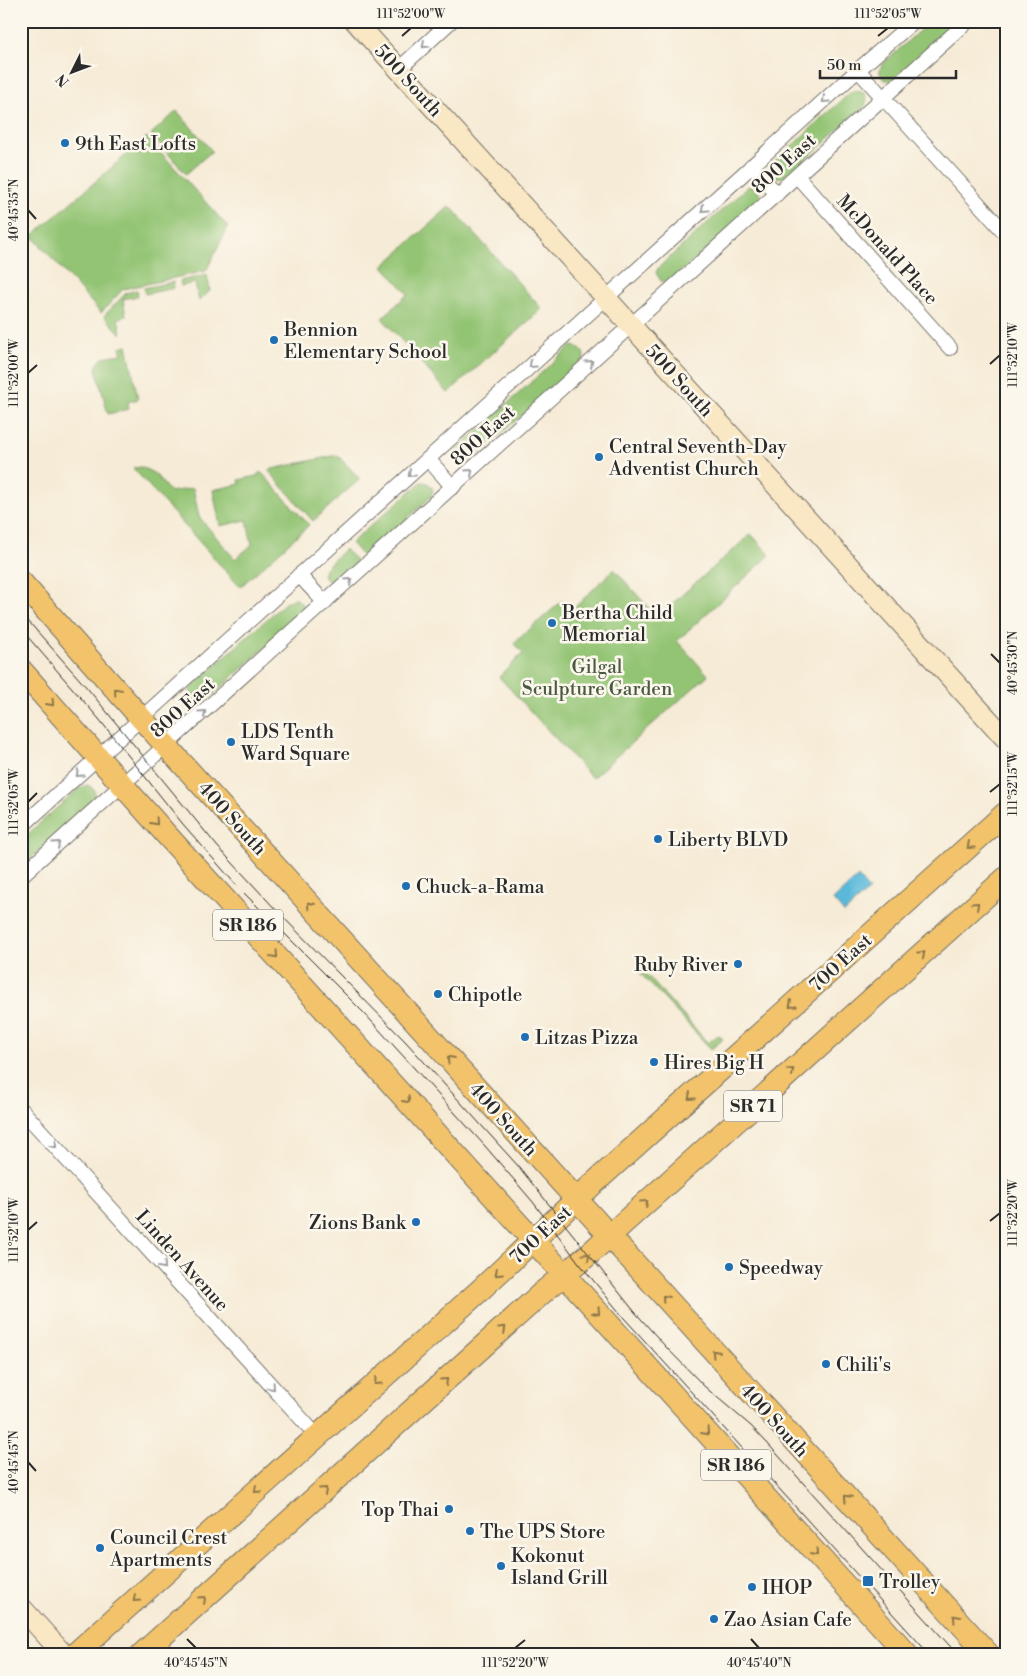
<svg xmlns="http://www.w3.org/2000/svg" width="1027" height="1676" font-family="'Libre Bodoni',serif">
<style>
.green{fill:#93c473;stroke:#5f784f}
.water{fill:#5ab9d9;stroke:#427282}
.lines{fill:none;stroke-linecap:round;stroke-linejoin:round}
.street-casing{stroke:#726e67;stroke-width:16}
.secondary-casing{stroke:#726e67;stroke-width:22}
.primary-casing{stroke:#726e67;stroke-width:24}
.street{stroke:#fff;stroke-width:14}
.secondary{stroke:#fae7c3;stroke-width:20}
.primary{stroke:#f2c36a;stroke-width:22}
.tram{stroke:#2b2b2b;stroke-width:1}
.oneway{stroke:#a0a0a0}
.oneway2{stroke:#8e774a}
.ticks{fill:none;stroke:#2b2b2b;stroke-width:2}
.poi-dot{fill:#1f6fb2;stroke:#fbf7ec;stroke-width:2}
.labels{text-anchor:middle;stroke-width:5;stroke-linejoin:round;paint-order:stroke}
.shield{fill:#fbf7ec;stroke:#696865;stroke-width:1}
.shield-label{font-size:18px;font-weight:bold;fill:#2b2b2b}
.street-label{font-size:19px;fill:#2b2b2b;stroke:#fbf7ec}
.poi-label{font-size:19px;fill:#2b2b2b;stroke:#fbf7ec;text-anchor:start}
.park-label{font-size:19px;fill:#4a5941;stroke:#fbf7ec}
.neatline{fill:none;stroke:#2b2b2b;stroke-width:2}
.ticks-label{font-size:12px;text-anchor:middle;fill:#2b2b2b}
</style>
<rect width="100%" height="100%" fill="#fbf7ec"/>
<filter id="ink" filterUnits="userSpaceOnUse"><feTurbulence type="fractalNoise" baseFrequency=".02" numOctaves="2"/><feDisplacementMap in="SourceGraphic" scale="10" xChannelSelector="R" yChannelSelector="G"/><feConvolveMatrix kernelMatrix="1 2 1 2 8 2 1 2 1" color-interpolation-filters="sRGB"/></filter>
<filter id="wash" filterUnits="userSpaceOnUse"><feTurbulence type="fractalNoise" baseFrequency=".0096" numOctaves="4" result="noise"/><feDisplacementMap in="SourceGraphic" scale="20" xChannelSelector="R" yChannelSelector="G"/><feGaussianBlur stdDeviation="1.12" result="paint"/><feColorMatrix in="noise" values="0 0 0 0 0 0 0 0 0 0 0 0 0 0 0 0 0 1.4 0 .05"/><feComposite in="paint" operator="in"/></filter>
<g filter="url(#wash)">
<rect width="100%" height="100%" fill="#f6ebd6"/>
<g class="green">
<polygon points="930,21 959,21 893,80 885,80 880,74 880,69 883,64"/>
<polygon points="856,90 865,94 867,99 865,106 787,176 783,178 775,177 771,171 773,163 851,92"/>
<polygon points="177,111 212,151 186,174 151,134"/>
<polygon points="147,137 228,227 206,271 123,289 101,313 32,236"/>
<path d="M750 186C759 189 761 194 759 202L671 281 666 282 661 281 656 273 658 268 746 188Z"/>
<polygon points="450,206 542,309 448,393 382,318 408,294 383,266"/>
<polygon points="207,275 210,291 200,300 199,301 195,283 181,286 180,281"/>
<polygon points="173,282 174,288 145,294 144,288"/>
<polygon points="137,290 138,296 123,299 126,316 118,318 121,334 104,316 126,293"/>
<path d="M127 345 138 399 128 402 129 409 108 414 96 369C99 355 110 356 122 354L120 347Z"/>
<path d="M573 346C581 348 586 353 583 361L467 464 462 466 454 462 453 455 455 451 570 347Z"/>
<polygon points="337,455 360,479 313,521 268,470"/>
<polygon points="142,467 155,474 170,492 193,488 199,517 235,559 252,545 247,520 220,526 213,490 240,484 239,480 256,476 261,472 309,525 240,587 133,468"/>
<path d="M421 482C428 482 430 484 433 490L431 497 364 558 351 543Z"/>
<polygon points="751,534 770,555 677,641 708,675 592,778 499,677 523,653 514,643 562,601 571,611 614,569 657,617"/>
<polygon points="345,549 358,563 338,582 330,582 323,577 325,568"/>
<polygon points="296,598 303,605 303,610 300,616 206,701 200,703 192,700 189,696 191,687 286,602"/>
<polygon points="87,785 91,787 95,791 94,801 21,867 21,840 78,789"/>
<polygon points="652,962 653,962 644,972 708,1043 718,1035 723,1039 711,1049 639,972"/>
</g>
<polygon class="water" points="858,877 869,890 844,913 833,900"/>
</g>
<g filter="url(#ink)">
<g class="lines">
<g class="street-casing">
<g id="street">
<polyline points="399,69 451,21"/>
<polyline points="858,70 1006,234"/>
<polyline points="751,166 777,194"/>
<polyline points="797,176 950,348"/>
<polyline points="428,459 453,487"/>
<polyline points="299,575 325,603"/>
<polyline points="21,827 858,70 914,21"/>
<polyline points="21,876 968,21"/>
<polyline points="21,1109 317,1436"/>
</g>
</g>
<g class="secondary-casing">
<g id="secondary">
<polyline points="355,21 1006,739"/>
<polyline points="21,1607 64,1655"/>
</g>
</g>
<g class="primary-casing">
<g id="primary">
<polyline points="21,582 141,718 989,1655"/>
<polyline points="21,670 164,832 908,1655"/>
<polyline points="74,1655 477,1293 593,1184 1006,813"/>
<polyline points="141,1655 542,1293 588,1255 1006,878"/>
</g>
</g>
<use href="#street" class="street"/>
<use href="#secondary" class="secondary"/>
<use href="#primary" class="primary"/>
<g class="tram">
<polyline points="21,613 88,689 217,846 278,912 406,1042 519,1167 634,1311 665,1346 705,1387 751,1426 768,1444 958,1655"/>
<polyline points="21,629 99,719 182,823 237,886 364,1013 485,1146 533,1202 579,1263 624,1318 930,1655"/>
</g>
</g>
<defs><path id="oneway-chevron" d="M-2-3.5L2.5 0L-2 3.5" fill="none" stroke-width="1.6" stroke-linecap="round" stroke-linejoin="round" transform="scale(1.25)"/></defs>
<g class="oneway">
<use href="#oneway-chevron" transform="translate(425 45) rotate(137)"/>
<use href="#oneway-chevron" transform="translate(825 100) rotate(138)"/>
<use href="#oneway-chevron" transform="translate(704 209) rotate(138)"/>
<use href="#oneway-chevron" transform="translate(590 363) rotate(-42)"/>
<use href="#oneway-chevron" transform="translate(532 365) rotate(138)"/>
<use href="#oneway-chevron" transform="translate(470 472) rotate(-42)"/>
<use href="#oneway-chevron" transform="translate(411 474) rotate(138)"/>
<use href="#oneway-chevron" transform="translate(349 581) rotate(-42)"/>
<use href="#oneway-chevron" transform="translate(203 713) rotate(-42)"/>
<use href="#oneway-chevron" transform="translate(79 774) rotate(138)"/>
<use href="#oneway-chevron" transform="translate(57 844) rotate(-42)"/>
<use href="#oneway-chevron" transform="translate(54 1145) rotate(48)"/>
<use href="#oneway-chevron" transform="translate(163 1266) rotate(48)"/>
<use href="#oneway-chevron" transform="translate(272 1387) rotate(48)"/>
</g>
<g class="oneway2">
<use href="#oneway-chevron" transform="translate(117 691) rotate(-131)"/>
<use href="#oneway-chevron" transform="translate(51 703) rotate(48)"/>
<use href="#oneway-chevron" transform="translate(155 822) rotate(48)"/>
<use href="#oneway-chevron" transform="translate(970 846) rotate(138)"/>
<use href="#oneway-chevron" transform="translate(310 905) rotate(-132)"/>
<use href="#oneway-chevron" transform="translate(976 905) rotate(-42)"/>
<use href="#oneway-chevron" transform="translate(922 954) rotate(-42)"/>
<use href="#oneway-chevron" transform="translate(275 955) rotate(48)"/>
<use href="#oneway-chevron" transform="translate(792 1005) rotate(138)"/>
<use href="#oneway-chevron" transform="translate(450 1059) rotate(-132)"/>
<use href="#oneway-chevron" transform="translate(791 1071) rotate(-42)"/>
<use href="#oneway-chevron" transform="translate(691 1097) rotate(138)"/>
<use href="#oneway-chevron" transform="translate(407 1100) rotate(48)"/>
<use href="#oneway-chevron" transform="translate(645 1203) rotate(-42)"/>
<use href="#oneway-chevron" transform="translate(587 1256) rotate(-42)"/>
<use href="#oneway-chevron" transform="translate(498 1273) rotate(137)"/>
<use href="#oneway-chevron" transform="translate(665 1298) rotate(-132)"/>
<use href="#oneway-chevron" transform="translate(597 1312) rotate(48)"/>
<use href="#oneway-chevron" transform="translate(503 1329) rotate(-43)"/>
<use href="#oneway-chevron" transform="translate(715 1353) rotate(-132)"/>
<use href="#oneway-chevron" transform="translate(445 1381) rotate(-42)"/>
<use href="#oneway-chevron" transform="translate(377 1382) rotate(138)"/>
<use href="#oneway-chevron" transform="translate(706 1432) rotate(48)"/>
<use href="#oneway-chevron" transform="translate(257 1490) rotate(138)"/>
<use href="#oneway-chevron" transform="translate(324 1490) rotate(-42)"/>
<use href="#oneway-chevron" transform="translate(847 1498) rotate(-133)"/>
<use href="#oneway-chevron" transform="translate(815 1553) rotate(48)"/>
<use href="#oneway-chevron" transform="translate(136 1599) rotate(138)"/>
<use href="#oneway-chevron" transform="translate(203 1599) rotate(-42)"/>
<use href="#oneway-chevron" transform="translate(956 1618) rotate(-132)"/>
</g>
</g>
<path class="ticks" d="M402 36 411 28M878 36 888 28M28 210 36 219M990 364 1000 355M28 373 37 365M991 654 1000 663M990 792 1000 784M28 802 37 793M990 1221 1000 1213M28 1230 37 1222M28 1462 36 1471M187 1639 196 1648M751 1639 759 1648M515 1648 525 1640"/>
<g class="poi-dot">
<circle cx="65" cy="143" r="5"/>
<circle cx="274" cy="340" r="5"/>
<circle cx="599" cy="457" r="5"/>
<circle cx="552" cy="623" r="5"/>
<circle cx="231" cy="742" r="5"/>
<circle cx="658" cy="839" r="5"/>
<circle cx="406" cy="886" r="5"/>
<circle cx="738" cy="964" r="5"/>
<circle cx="438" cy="994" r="5"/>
<circle cx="525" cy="1037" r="5"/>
<circle cx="654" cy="1062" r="5"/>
<circle cx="416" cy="1222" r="5"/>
<circle cx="729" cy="1267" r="5"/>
<circle cx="826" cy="1364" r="5"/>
<circle cx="449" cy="1509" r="5"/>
<circle cx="470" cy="1531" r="5"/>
<circle cx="100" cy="1548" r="5"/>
<circle cx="501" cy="1566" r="5"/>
<rect x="862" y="1575" width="12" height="12" rx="2.5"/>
<circle cx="752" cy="1587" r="5"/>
<circle cx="714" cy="1619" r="5"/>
</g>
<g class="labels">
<g class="shield">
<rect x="213" y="909.5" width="70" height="31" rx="4"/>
<rect x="724" y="1090.5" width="58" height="31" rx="4"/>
<rect x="701" y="1449.5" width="70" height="31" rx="4"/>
</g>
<g class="shield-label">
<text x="248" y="931">SR 186</text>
<text x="753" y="1112">SR 71</text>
<text x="736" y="1471">SR 186</text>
</g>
<g class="street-label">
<text transform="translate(409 80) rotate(48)" y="7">500 South</text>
<text transform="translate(783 163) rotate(-42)" y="7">800 East</text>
<text transform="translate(888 249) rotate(48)" y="7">McDonald Place</text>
<text transform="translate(680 380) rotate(48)" y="7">500 South</text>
<text transform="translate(482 435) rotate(-42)" y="7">800 East</text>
<text transform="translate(182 707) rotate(-42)" y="7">800 East</text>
<text transform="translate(233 818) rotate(48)" y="7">400 South</text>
<text transform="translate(840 962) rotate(-42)" y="7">700 East</text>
<text transform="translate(504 1119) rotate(48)" y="7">400 South</text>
<text transform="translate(540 1234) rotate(-43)" y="7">700 East</text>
<text transform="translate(183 1260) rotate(48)" y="7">Linden Avenue</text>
<text transform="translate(775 1420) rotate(48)" y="7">400 South</text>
</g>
<g class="poi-label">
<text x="75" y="150">9th East Lofts</text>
<text x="284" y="336">Bennion<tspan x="284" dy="22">Elementary School</tspan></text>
<text x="609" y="453">Central Seventh-Day<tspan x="609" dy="22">Adventist Church</tspan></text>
<text x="562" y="619">Bertha Child<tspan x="562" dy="22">Memorial</tspan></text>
<text x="241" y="738">LDS Tenth<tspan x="241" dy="22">Ward Square</tspan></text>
<text x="668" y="846">Liberty BLVD</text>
<text x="416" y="893">Chuck-a-Rama</text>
<text x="728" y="971" text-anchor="end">Ruby River</text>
<text x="448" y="1001">Chipotle</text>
<text x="535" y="1044">Litzas Pizza</text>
<text x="664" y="1069">Hires Big H</text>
<text x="406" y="1229" text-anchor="end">Zions Bank</text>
<text x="739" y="1274">Speedway</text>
<text x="836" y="1371">Chili's</text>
<text x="439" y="1516" text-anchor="end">Top Thai</text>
<text x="480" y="1538">The UPS Store</text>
<text x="110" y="1544">Council Crest<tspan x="110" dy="22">Apartments</tspan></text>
<text x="511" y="1562">Kokonut<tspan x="511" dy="22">Island Grill</tspan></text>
<text x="879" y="1588">Trolley</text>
<text x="762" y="1594">IHOP</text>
<text x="724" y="1626">Zao Asian Cafe</text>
</g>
<g class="park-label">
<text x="597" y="673">Gilgal<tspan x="597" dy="22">Sculpture Garden</tspan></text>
</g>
</g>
<rect width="1027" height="1676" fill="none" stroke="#fbf7ec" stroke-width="55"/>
<g transform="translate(72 72) rotate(228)" stroke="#fbf7ec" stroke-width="4" paint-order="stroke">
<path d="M0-4L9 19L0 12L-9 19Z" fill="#2b2b2b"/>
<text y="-8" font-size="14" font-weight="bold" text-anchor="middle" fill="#2b2b2b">N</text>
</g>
<path d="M820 70v8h136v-8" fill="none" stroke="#2b2b2b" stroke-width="2.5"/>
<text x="827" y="70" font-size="15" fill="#2b2b2b" stroke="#fbf7ec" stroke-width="4" paint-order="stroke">50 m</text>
<rect x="28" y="28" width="972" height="1620" class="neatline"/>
<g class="ticks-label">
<text x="411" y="18">111°52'00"W</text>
<text x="888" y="18">111°52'05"W</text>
<text transform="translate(14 210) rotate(-90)" y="4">40°45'35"N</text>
<text transform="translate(1013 355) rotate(-90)" y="4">111°52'10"W</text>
<text transform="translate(14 373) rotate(-90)" y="4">111°52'00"W</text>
<text transform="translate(1013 663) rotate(-90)" y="4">40°45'30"N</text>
<text transform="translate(1013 784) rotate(-90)" y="4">111°52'15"W</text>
<text transform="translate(14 802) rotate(-90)" y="4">111°52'05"W</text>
<text transform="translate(1013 1213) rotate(-90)" y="4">111°52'20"W</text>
<text transform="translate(14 1230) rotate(-90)" y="4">111°52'10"W</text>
<text transform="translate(14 1462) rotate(-90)" y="4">40°45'45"N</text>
<text x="196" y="1667">40°45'45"N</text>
<text x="515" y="1667">111°52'20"W</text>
<text x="759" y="1667">40°45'40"N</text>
</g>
</svg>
